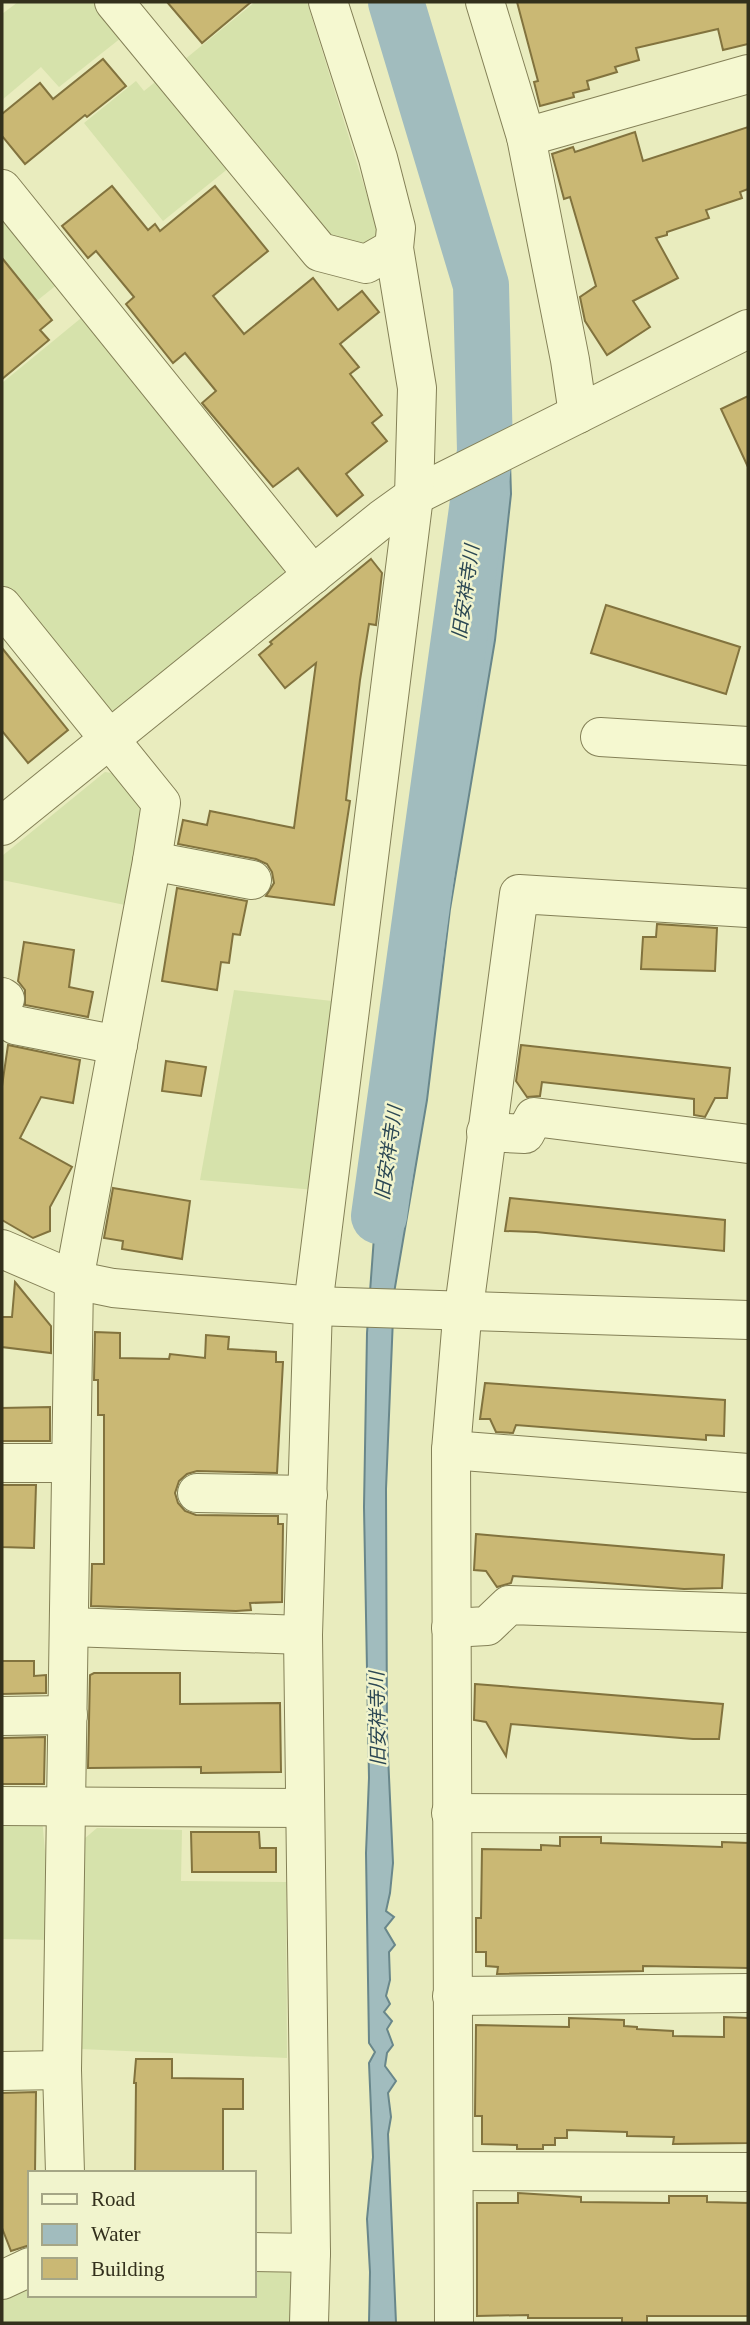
<svg xmlns="http://www.w3.org/2000/svg" width="750" height="2325" font-family="'Times New Roman','Noto Sans JP',serif">
<style>
.farmland{fill:#d6e2ab}
.water{fill:#a1bcbe;stroke:#69878b;stroke-width:2}
.lines{fill:none;stroke-linecap:round;stroke-linejoin:round}
.river{stroke:#a1bcbe;stroke-width:56}
.building{fill:#cab874;stroke:#82733e;stroke-width:2}
.minor-casing{stroke:#848057;stroke-width:40}
.minor{stroke:#f5f8d0;stroke-width:38}
.labels{text-anchor:middle;stroke-width:5;stroke-linejoin:round;paint-order:stroke}
.water-label{font-size:19px;font-style:italic;fill:#2b4753;stroke:#f1f4cd}
</style>
<rect width="100%" height="100%" fill="#e9ecbe"/>
<g class="farmland">
<polygon points="18,2 99,2 126,34 59,87 41,67 2,100 2,14"/>
<polygon points="255,2 307,2 378,231 368,248 330,242 184,60"/>
<polygon points="164,75 235,163 163,221 84,123 136,81 144,91"/>
<polygon points="2,212 59,283 2,329"/>
<polygon points="86,314 285,559 283,580 122,710 102,711 2,588 2,383"/>
<polygon points="105,772 118,774 140,800 144,818 125,905 2,880 2,856"/>
<polygon points="234,990 341,1002 315,1190 200,1180"/>
<polygon points="2,1806 41,1807 53,1940 2,1939"/>
<polygon points="97,1828 182,1830 181,1881 286,1882 287,2058 80,2049 84,1839"/>
<polygon points="254,2252 311,2253 309,2323 2,2323 2,2278 30,2264 30,2295 254,2295"/>
</g>
<polygon class="water" points="400,2 420,2 428,35 457,117 498,283 508,399 511,494 495,640 450,909 427,1100 394,1293 386,1489 387,1734 393,1863 390,1893 386,1911 394,1917 385,1928 395,1945 389,1952 390,1980 386,1996 390,2004 384,2012 392,2021 387,2029 393,2045 387,2053 385,2066 396,2081 388,2093 391,2117 388,2134 396,2323 369,2323 370,2272 367,2219 373,2157 369,2063 375,2052 369,2043 366,1853 369,1778 364,1507 367,1333 379,1168 407,1092 412,977 430,928 479,580 490,419 477,323 476,242 458,168"/>
<g class="lines">
<polyline class="river" points="379,1216 485,451 481,285 396,2"/>
</g>
<g class="building">
<polygon points="167,2 251,2 202,43"/>
<polygon points="517,2 748,2 748,44 723,50 718,29 636,48 639,60 615,67 617,72 587,81 589,89 573,93 574,97 540,106 534,82 538,81"/>
<polygon points="103,59 126,86 87,117 85,115 25,164 2,136 2,114 40,83 53,99"/>
<polygon points="748,127 748,189 740,192 742,198 706,210 709,218 667,232 667,235 656,238 678,278 633,301 650,327 607,355 585,321 580,297 596,286 570,197 564,199 552,154 573,147 575,152 635,132 643,161"/>
<polygon points="112,186 148,230 155,224 160,231 215,186 268,251 213,296 244,334 313,278 338,310 362,291 379,312 340,344 359,367 350,374 382,415 372,423 387,441 346,474 363,495 337,516 298,468 273,487 202,403 216,391 185,353 173,363 126,304 134,297 96,251 88,258 62,226"/>
<polygon points="2,258 52,320 40,330 49,340 2,379"/>
<polygon points="748,396 748,467 721,409"/>
<polygon points="371,559 382,573 376,625 369,624 360,680 346,800 350,801 334,905 266,896 274,883 272,872 267,864 256,859 178,844 183,820 207,825 210,811 294,828 316,663 285,688 259,655 272,644 270,642"/>
<polygon points="606,605 740,647 726,694 591,653"/>
<polygon points="2,648 68,730 28,763 2,731"/>
<polygon points="177,888 247,901 240,935 233,934 229,963 221,962 217,990 162,981"/>
<polygon points="657,924 717,928 715,971 641,969 643,937 656,937"/>
<polygon points="24,942 74,950 69,987 93,992 88,1017 25,1005 25,990 18,981"/>
<polygon points="8,1045 80,1060 73,1103 41,1097 20,1138 72,1167 50,1207 50,1231 33,1238 2,1220 2,1086"/>
<polygon points="521,1045 730,1068 727,1098 715,1098 705,1117 694,1115 694,1099 542,1082 540,1096 527,1097 516,1081"/>
<polygon points="166,1061 206,1067 201,1096 162,1091"/>
<polygon points="113,1188 190,1201 182,1259 122,1249 123,1241 104,1238"/>
<polygon points="510,1198 725,1220 724,1251 536,1232 505,1231"/>
<polygon points="15,1282 51,1326 51,1353 2,1347 2,1317 12,1317"/>
<polygon points="95,1332 120,1333 120,1358 169,1359 170,1354 205,1358 206,1335 229,1337 228,1349 276,1352 276,1362 283,1362 277,1473 197,1471 187,1474 179,1481 175,1493 178,1503 185,1511 196,1515 278,1516 278,1524 283,1524 282,1602 250,1603 251,1610 236,1611 91,1606 92,1564 104,1564 104,1415 98,1415 98,1380 94,1380"/>
<polygon points="485,1383 725,1400 724,1436 706,1435 706,1440 516,1425 513,1433 496,1432 490,1419 480,1419"/>
<polygon points="50,1407 50,1441 2,1441 2,1408"/>
<polygon points="2,1485 36,1485 34,1548 2,1547"/>
<polygon points="476,1534 724,1555 722,1588 684,1589 513,1576 511,1583 497,1587 486,1571 474,1570"/>
<polygon points="2,1661 34,1661 34,1676 46,1675 46,1693 2,1694"/>
<polygon points="94,1673 180,1673 180,1704 280,1703 281,1772 201,1773 201,1767 88,1768 90,1675"/>
<polygon points="475,1684 723,1704 719,1739 693,1739 511,1724 506,1756 486,1722 474,1720"/>
<polygon points="45,1737 44,1784 2,1784 2,1738"/>
<polygon points="191,1832 259,1832 260,1848 276,1848 276,1872 192,1872"/>
<polygon points="560,1837 601,1837 601,1843 722,1847 722,1842 748,1843 748,1968 643,1966 643,1971 497,1974 498,1967 486,1966 486,1952 476,1952 476,1918 481,1918 482,1849 541,1850 541,1845 560,1846"/>
<polygon points="724,2017 748,2018 748,2143 673,2144 674,2137 627,2136 627,2132 567,2130 567,2138 555,2138 555,2145 543,2145 543,2149 517,2149 517,2145 482,2144 482,2116 475,2116 476,2025 569,2027 569,2018 624,2020 624,2026 637,2027 637,2029 673,2031 673,2036 724,2037"/>
<polygon points="136,2059 172,2059 172,2078 243,2079 243,2109 223,2109 223,2173 135,2173 136,2083 134,2083"/>
<polygon points="36,2092 35,2173 30,2173 30,2245 11,2251 2,2228 2,2093"/>
<polygon points="518,2193 581,2197 581,2202 669,2203 669,2196 707,2196 707,2202 748,2203 748,2316 647,2316 647,2323 622,2323 622,2318 528,2318 528,2315 477,2316 477,2203 518,2203"/>
</g>
<g class="lines">
<g class="minor-casing">
<g id="minor">
<polyline points="114,2 320,252 366,264 394,248"/>
<polyline points="485,2 526,137 570,360 578,414"/>
<polyline points="526,137 748,74"/>
<polyline points="2,189 313,575"/>
<polyline points="2,606 161,803 152,861 74,1280 62,2070 65,2173"/>
<polyline points="600,737 748,746"/>
<polyline points="2,826 382,519 414,496 748,329"/>
<polyline points="152,861 252,880"/>
<polyline points="2,997 5,999"/>
<polyline points="15,1025 118,1045"/>
<polyline points="486,1132 525,1134 534,1117 748,1144"/>
<polyline points="2,1249 74,1280 113,1288 313,1306 748,1320"/>
<polyline points="451,1450 748,1473"/>
<polyline points="2,1463 71,1463"/>
<polyline points="197,1493 308,1495"/>
<polyline points="69,1627 303,1635"/>
<polyline points="451,1628 487,1626 509,1605 748,1613"/>
<polyline points="2,1716 68,1715"/>
<polyline points="2,1806 305,1808"/>
<polyline points="451,1813 748,1814"/>
<polyline points="452,1996 748,1993"/>
<polyline points="2,2071 62,2070"/>
<polyline points="454,2171 748,2172"/>
<polyline points="254,2252 311,2253"/>
<polyline points="2,2280 30,2267"/>
<polyline points="309,2323 311,2253 303,1635 313,1306 414,496 417,388 394,248 396,228 378,158 328,2"/>
<polyline points="454,2323 451,1450 461,1330 519,894 748,908"/>
</g>
</g>
<use href="#minor" class="minor"/>
</g>
<g class="labels">
<g class="water-label">
<text transform="translate(465 592) rotate(-82)" y="7">旧安祥寺川</text>
<text transform="translate(388 1153) rotate(-82)" y="7">旧安祥寺川</text>
<text transform="translate(377 1719) rotate(-91)" y="7">旧安祥寺川</text>
</g>
</g>
<rect width="750" height="2325" fill="none" stroke="#33301c" stroke-width="7"/>
<rect x="28" y="2171" width="228" height="126" fill="#f1f4cd" stroke="#a5a686" stroke-width="2"/>
<rect x="42" y="2194" width="35" height="10" fill="#f5f8d0" stroke="#a5a686" stroke-width="2"/>
<text x="91" y="2206" font-size="21" fill="#33301c">Road</text>
<rect x="42" y="2224" width="35" height="21" fill="#a1bcbe" stroke="#a5a686" stroke-width="2"/>
<text x="91" y="2241" font-size="21" fill="#33301c">Water</text>
<rect x="42" y="2258" width="35" height="21" fill="#cab874" stroke="#a5a686" stroke-width="2"/>
<text x="91" y="2276" font-size="21" fill="#33301c">Building</text>
</svg>
